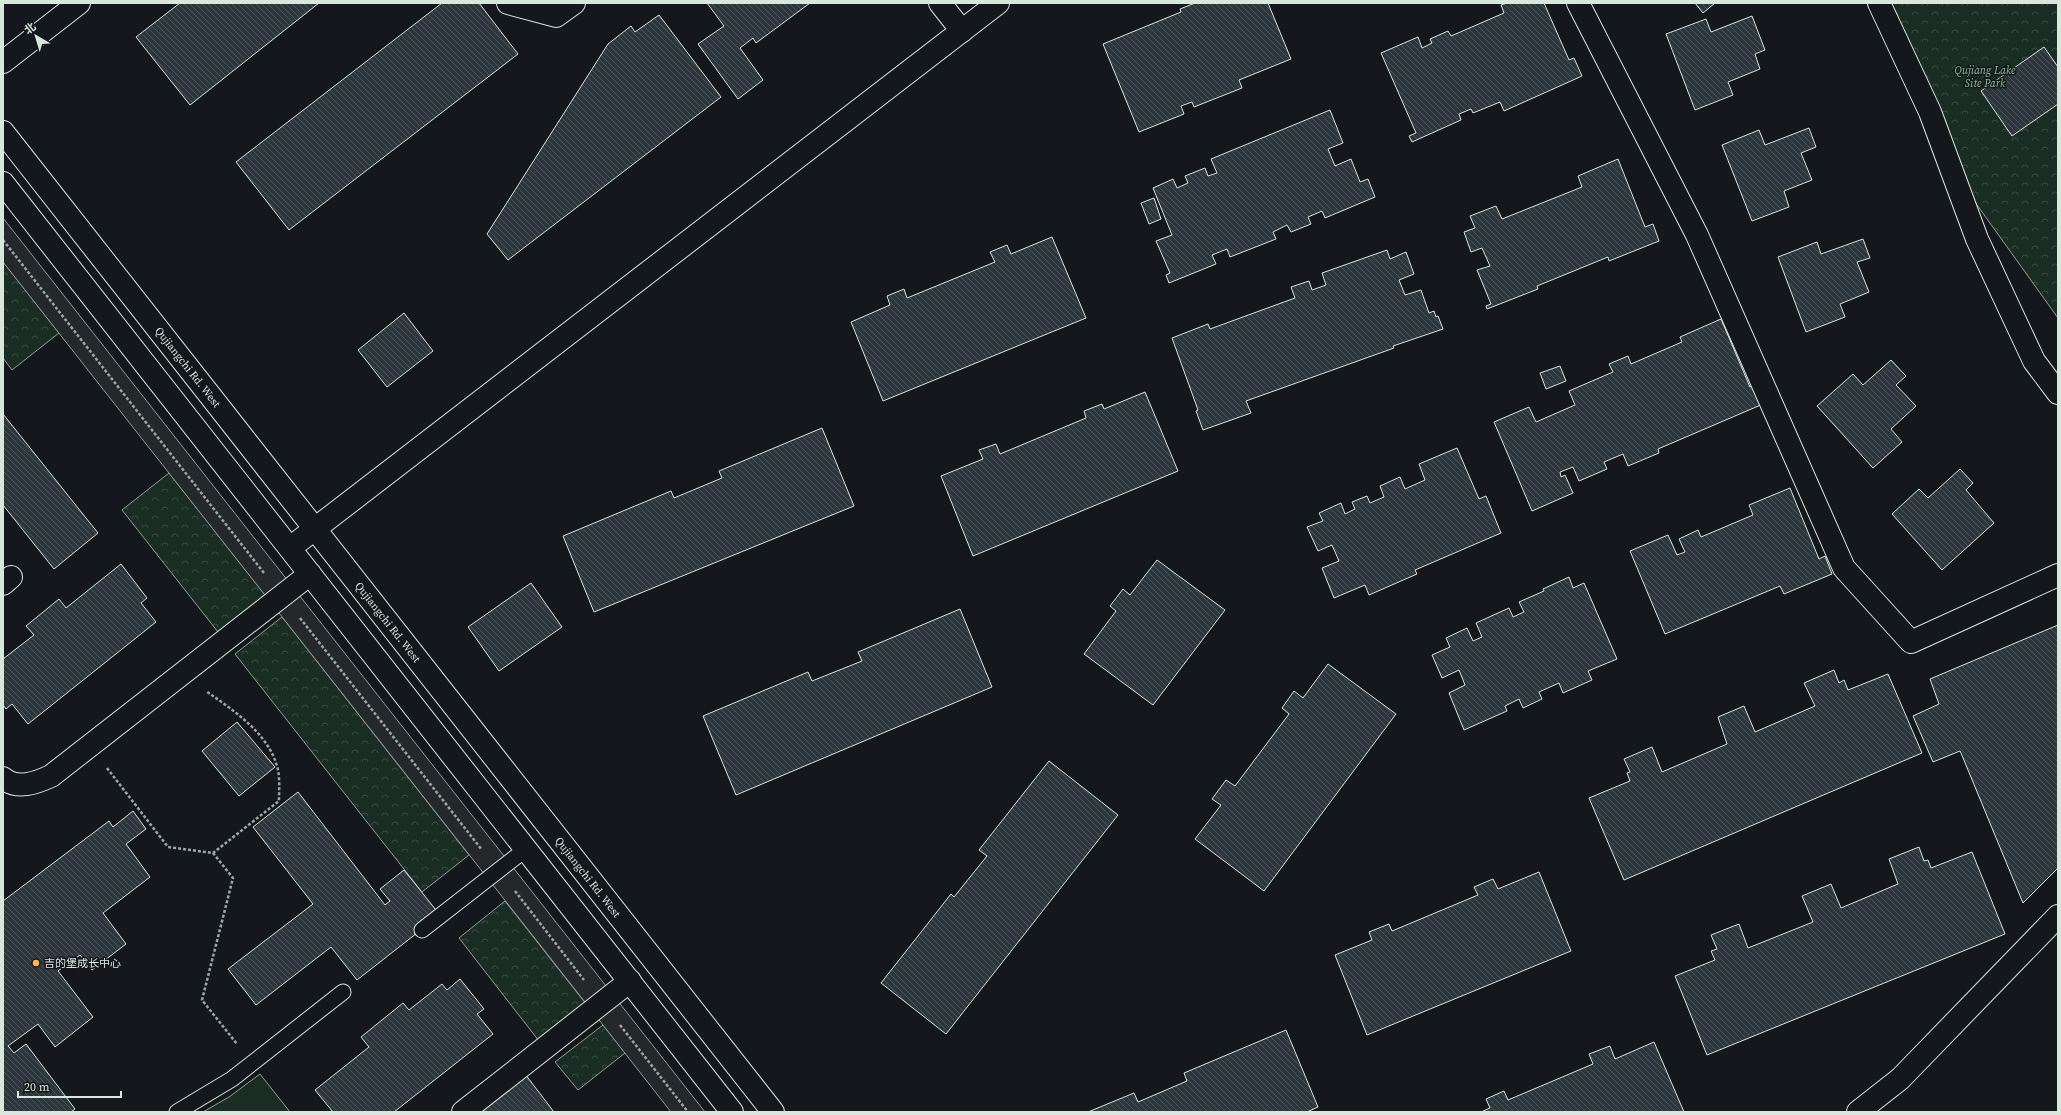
<svg xmlns="http://www.w3.org/2000/svg" width="2061" height="1115" font-family="'Source Serif 4','Noto Sans SC',serif">
<style>
.green{fill:#1a2d24;stroke:#939e99}
.forest{fill:url(#forest-crowns);stroke:#939e99}
.parking{fill:#24282b;stroke:#939e99}
.building{fill:url(#building-back-hatch);stroke:#d8e6dc}
.lines{fill:none;stroke-linecap:round;stroke-linejoin:round}
.lane-casing{stroke:#d8e6dc;stroke-width:17}
.street-casing{stroke:#d8e6dc;stroke-width:24}
.secondary-casing{stroke:#d8e6dc;stroke-width:24}
.path{stroke:#9da8a2;stroke-width:2.5;stroke-dasharray:3 2;stroke-linecap:butt}
.lane{stroke:#14181c;stroke-width:15}
.street{stroke:#14181c;stroke-width:22}
.secondary{stroke:#14181c;stroke-width:22}
.poi-dot{fill:#ffb74d;stroke:#14181c;stroke-width:1.5}
.labels{text-anchor:middle;stroke-width:3;stroke-linejoin:round;paint-order:stroke}
.park-label{font-size:11px;font-style:italic;fill:#8ac095;stroke:#14181c}
.street-label{font-size:11px;fill:#d8e6dc;stroke:#14181c}
.poi-label{font-size:11px;fill:#d8e6dc;stroke:#14181c;text-anchor:start}
</style>
<defs>
<pattern id="forest-crowns" width="20" height="18" patternUnits="userSpaceOnUse"><rect width="20" height="18" fill="#1a2d24"/><path d="M2 6a3 3 0 1 1 6 0M12 15a3 3 0 1 1 6 0" fill="none" stroke="#3b4b43"/></pattern>
<pattern id="building-back-hatch" width="6" height="6" patternUnits="userSpaceOnUse"><rect width="6" height="6" fill="#2c363c"/><path d="M-1 5l2 2M0 0l6 6M5-1l2 2" fill="none" stroke="#4a5358"/></pattern>
</defs>
<rect width="100%" height="100%" fill="#14181c"/>
<polygon class="green" points="260,1074 290,1112 203,1112 229,1097"/>
<g class="forest">
<polygon points="1867,3 2058,3 2058,318 1952,170"/>
<polygon points="3,262 59,333 12,370 3,358"/>
<polygon points="169,473 265,595 218,632 122,510"/>
<polygon points="282,617 469,855 422,892 235,654"/>
<polygon points="505,901 586,1004 539,1041 459,938"/>
<polygon points="603,1025 625,1053 578,1090 555,1062"/>
</g>
<polygon class="parking" points="3,218 705,1112 671,1112 592,1011 3,262"/>
<g class="building">
<polygon points="180,3 319,3 190,105 136,37"/>
<polygon points="442,3 479,3 518,54 289,230 236,162"/>
<polygon points="707,3 810,3 756,43 753,38 740,48 763,80 738,99 698,44 724,26"/>
<polygon points="1195,3 1268,3 1291,59 1239,80 1242,88 1194,107 1192,102 1181,106 1184,114 1139,132 1103,44 1181,12 1180,9"/>
<polygon points="1507,3 1544,3 1569,60 1574,58 1582,76 1504,111 1500,102 1473,113 1471,109 1459,114 1461,120 1412,142 1409,136 1416,133 1381,53 1418,37 1422,48 1432,43 1430,39 1448,31 1451,36 1504,13 1501,5"/>
<polygon points="1695,3 1715,3 1703,13"/>
<polygon points="659,15 721,97 508,260 487,234 608,44 631,26 635,32"/>
<polygon points="1752,16 1765,50 1755,54 1760,69 1728,82 1733,95 1695,110 1666,34 1706,19 1711,32"/>
<polygon points="2044,47 2058,67 2058,104 2012,136 1981,91"/>
<polygon points="1330,110 1343,143 1328,149 1335,166 1351,159 1360,182 1368,179 1375,197 1325,218 1322,211 1308,217 1311,224 1291,232 1287,225 1273,232 1276,239 1230,257 1227,249 1212,255 1216,264 1169,283 1166,275 1170,273 1156,241 1172,235 1153,188 1173,179 1177,188 1188,183 1185,176 1205,168 1208,176 1217,173 1211,159"/>
<polygon points="1809,128 1816,147 1801,153 1812,180 1784,191 1789,207 1752,221 1722,145 1759,130 1765,145"/>
<polygon points="1618,159 1645,227 1653,224 1659,241 1609,261 1608,257 1537,286 1538,289 1487,309 1486,306 1491,304 1477,270 1490,266 1482,248 1471,252 1464,232 1475,228 1470,216 1496,206 1502,219 1582,187 1578,176"/>
<polygon points="1154,198 1161,219 1149,224 1141,203"/>
<polygon points="1052,237 1086,318 883,401 851,322 890,305 887,296 904,289 907,298 995,262 990,252 1007,245 1011,254"/>
<polygon points="1863,239 1870,258 1857,262 1869,292 1840,304 1845,317 1806,332 1778,257 1817,242 1821,254"/>
<polygon points="1387,250 1390,259 1406,252 1414,274 1399,280 1405,295 1421,290 1429,313 1434,311 1436,317 1438,316 1443,329 1393,346 1394,348 1246,401 1251,413 1203,430 1196,411 1198,410 1172,338 1208,324 1210,329 1295,298 1291,287 1309,281 1312,290 1326,285 1322,273"/>
<polygon points="404,313 433,351 387,387 358,350"/>
<polygon points="1721,319 1750,387 1754,385 1763,404 1658,449 1659,453 1628,466 1623,454 1604,462 1607,469 1579,481 1573,467 1560,472 1561,477 1565,475 1573,493 1532,511 1494,422 1529,407 1536,422 1575,405 1569,391 1613,372 1609,364 1628,356 1631,364 1682,342 1680,337"/>
<polygon points="1891,360 1906,376 1896,385 1916,406 1891,429 1902,442 1873,468 1817,406 1853,374 1863,385"/>
<polygon points="1560,366 1566,381 1546,389 1540,373"/>
<polygon points="1145,392 1178,471 973,556 941,476 983,459 979,450 996,444 1000,454 1086,418 1084,411 1102,404 1104,409"/>
<polygon points="3,414 98,533 54,569 3,505"/>
<polygon points="822,428 854,506 594,612 563,536 671,491 674,498 722,478 719,471"/>
<polygon points="1457,448 1479,499 1486,496 1501,533 1415,570 1417,574 1369,595 1365,585 1334,598 1322,568 1339,561 1332,545 1318,551 1307,527 1323,521 1319,513 1341,503 1345,514 1355,509 1352,502 1367,496 1370,503 1384,497 1380,486 1400,477 1405,489 1425,480 1419,464"/>
<polygon points="1960,469 1973,483 1966,490 1994,523 1942,570 1892,514 1919,489 1928,498"/>
<polygon points="1790,488 1819,559 1825,556 1832,574 1784,594 1780,586 1665,634 1630,551 1668,535 1677,555 1685,552 1679,539 1698,530 1701,537 1753,515 1749,505"/>
<polygon points="1157,560 1225,610 1153,705 1084,654 1116,611 1110,606 1123,589 1130,595"/>
<polygon points="121,564 147,598 141,603 156,622 28,724 12,704 6,709 3,705 3,659 34,635 26,626 59,599 66,608"/>
<polygon points="1569,577 1573,588 1584,583 1617,659 1588,671 1592,680 1563,693 1559,683 1539,692 1542,699 1523,708 1519,699 1505,706 1507,711 1464,730 1449,693 1465,685 1459,670 1442,678 1432,655 1450,647 1446,638 1467,628 1473,641 1482,637 1476,623 1509,608 1513,617 1524,612 1519,602 1544,591 1543,589"/>
<polygon points="531,583 562,627 499,671 468,627"/>
<polygon points="960,609 992,687 736,795 703,716 808,672 812,681 862,661 858,652"/>
<polygon points="2058,625 2058,868 2023,903 1961,753 1960,751 1933,762 1913,716 1939,704 1930,679"/>
<polygon points="1328,664 1396,714 1264,891 1195,839 1221,805 1212,799 1226,780 1235,786 1289,714 1282,708 1294,691 1303,698"/>
<polygon points="1834,670 1839,683 1844,680 1848,690 1888,674 1922,753 1624,880 1589,798 1630,781 1627,773 1630,772 1624,759 1652,747 1662,772 1727,744 1718,717 1744,706 1755,732 1815,706 1804,683"/>
<polygon points="237,722 275,767 239,796 202,751"/>
<polygon points="1049,761 1118,815 946,1034 881,983 951,894 954,897 987,856 979,850"/>
<polygon points="298,792 385,905 390,901 380,889 404,870 440,915 357,980 331,947 256,1005 228,969 313,904 253,827"/>
<polygon points="133,811 146,829 126,844 150,877 103,913 126,944 92,970 80,955 58,971 93,1017 55,1047 38,1024 8,1046 14,1053 26,1044 75,1109 71,1112 3,1112 3,901 109,821 113,827"/>
<polygon points="1919,847 1924,861 1928,860 1931,868 1972,852 2005,934 1707,1055 1675,976 1715,960 1711,951 1717,949 1711,935 1739,924 1748,948 1813,922 1802,896 1831,884 1841,908 1898,884 1889,859"/>
<polygon points="1539,872 1571,951 1367,1035 1335,955 1372,940 1369,932 1389,924 1392,931 1478,895 1474,887 1493,879 1498,889"/>
<polygon points="460,979 484,1009 477,1014 493,1034 394,1112 333,1112 315,1090 369,1047 361,1037 403,1003 409,1010 442,984 447,990"/>
<polygon points="1286,1030 1318,1107 1307,1112 1088,1112 1134,1093 1138,1102 1187,1081 1184,1073"/>
<polygon points="1654,1042 1684,1112 1481,1112 1490,1108 1486,1099 1504,1091 1508,1100 1593,1064 1589,1054 1610,1046 1615,1059"/>
<polygon points="525,1074 554,1112 483,1112 481,1108"/>
</g>
<g class="lines">
<g class="lane-casing">
<g id="lane">
<polyline points="422,930 526,849"/>
<polyline points="177,1112 232,1079 343,992"/>
</g>
</g>
<g class="street-casing">
<g id="street">
<polyline points="508,3 556,16 574,3"/>
<polyline points="940,3 962,31"/>
<polyline points="1578,3 1697,235 1844,568 1911,642 2058,575"/>
<polyline points="1879,3 1930,112 1977,239 2034,361 2058,393"/>
<polyline points="3,62 79,3"/>
<polyline points="290,548 998,3"/>
<polyline points="3,584 11,577"/>
<path d="M3 778C17 790 36 783 51 776L310 574"/>
<polyline points="463,1112 630,981"/>
<polyline points="1858,1112 1900,1079 2058,916"/>
</g>
</g>
<g class="secondary-casing">
<g id="secondary">
<polyline points="3,132 773,1112"/>
<polyline points="3,183 732,1112"/>
</g>
</g>
<g class="path">
<polyline points="3,240 264,573"/>
<polyline points="300,618 482,850"/>
<path d="M107 768 168 847 213 853 279 801C279 791 280 780 278 770 270 734 234 711 206 691"/>
<polyline points="213,853 233,878 202,1000 237,1044"/>
<polyline points="515,891 584,980"/>
<polyline points="620,1025 688,1112"/>
</g>
<use href="#lane" class="lane"/>
<use href="#street" class="street"/>
<use href="#secondary" class="secondary"/>
</g>
<circle class="poi-dot" cx="36" cy="963" r="4"/>
<g class="labels">
<g class="park-label">
<text x="1985" y="74">Qujiang Lake<tspan x="1985" dy="13">Site Park</tspan></text>
</g>
<g class="street-label">
<text transform="translate(188 367) rotate(52)" y="4">Qujiangchi Rd. West</text>
<text transform="translate(388 622) rotate(52)" y="4">Qujiangchi Rd. West</text>
<text transform="translate(588 877) rotate(52)" y="4">Qujiangchi Rd. West</text>
</g>
<g class="poi-label">
<text x="44" y="967">吉的堡成长中心</text>
</g>
</g>
<rect width="2061" height="1115" fill="none" stroke="#d8e6dc" stroke-width="8"/>
<g transform="translate(36 36) rotate(322)" stroke="#14181c" stroke-width="3" paint-order="stroke">
<path d="M0-3L7 15L0 10L-7 15Z" fill="#d8e6dc"/>
<text y="-6" font-size="11" font-weight="bold" text-anchor="middle" fill="#d8e6dc">北</text>
</g>
<path d="M18 1091v6h103v-6" fill="none" stroke="#d8e6dc" stroke-width="2"/>
<text x="24" y="1091" font-size="12" fill="#d8e6dc" stroke="#14181c" stroke-width="3" paint-order="stroke">20 m</text>
</svg>
